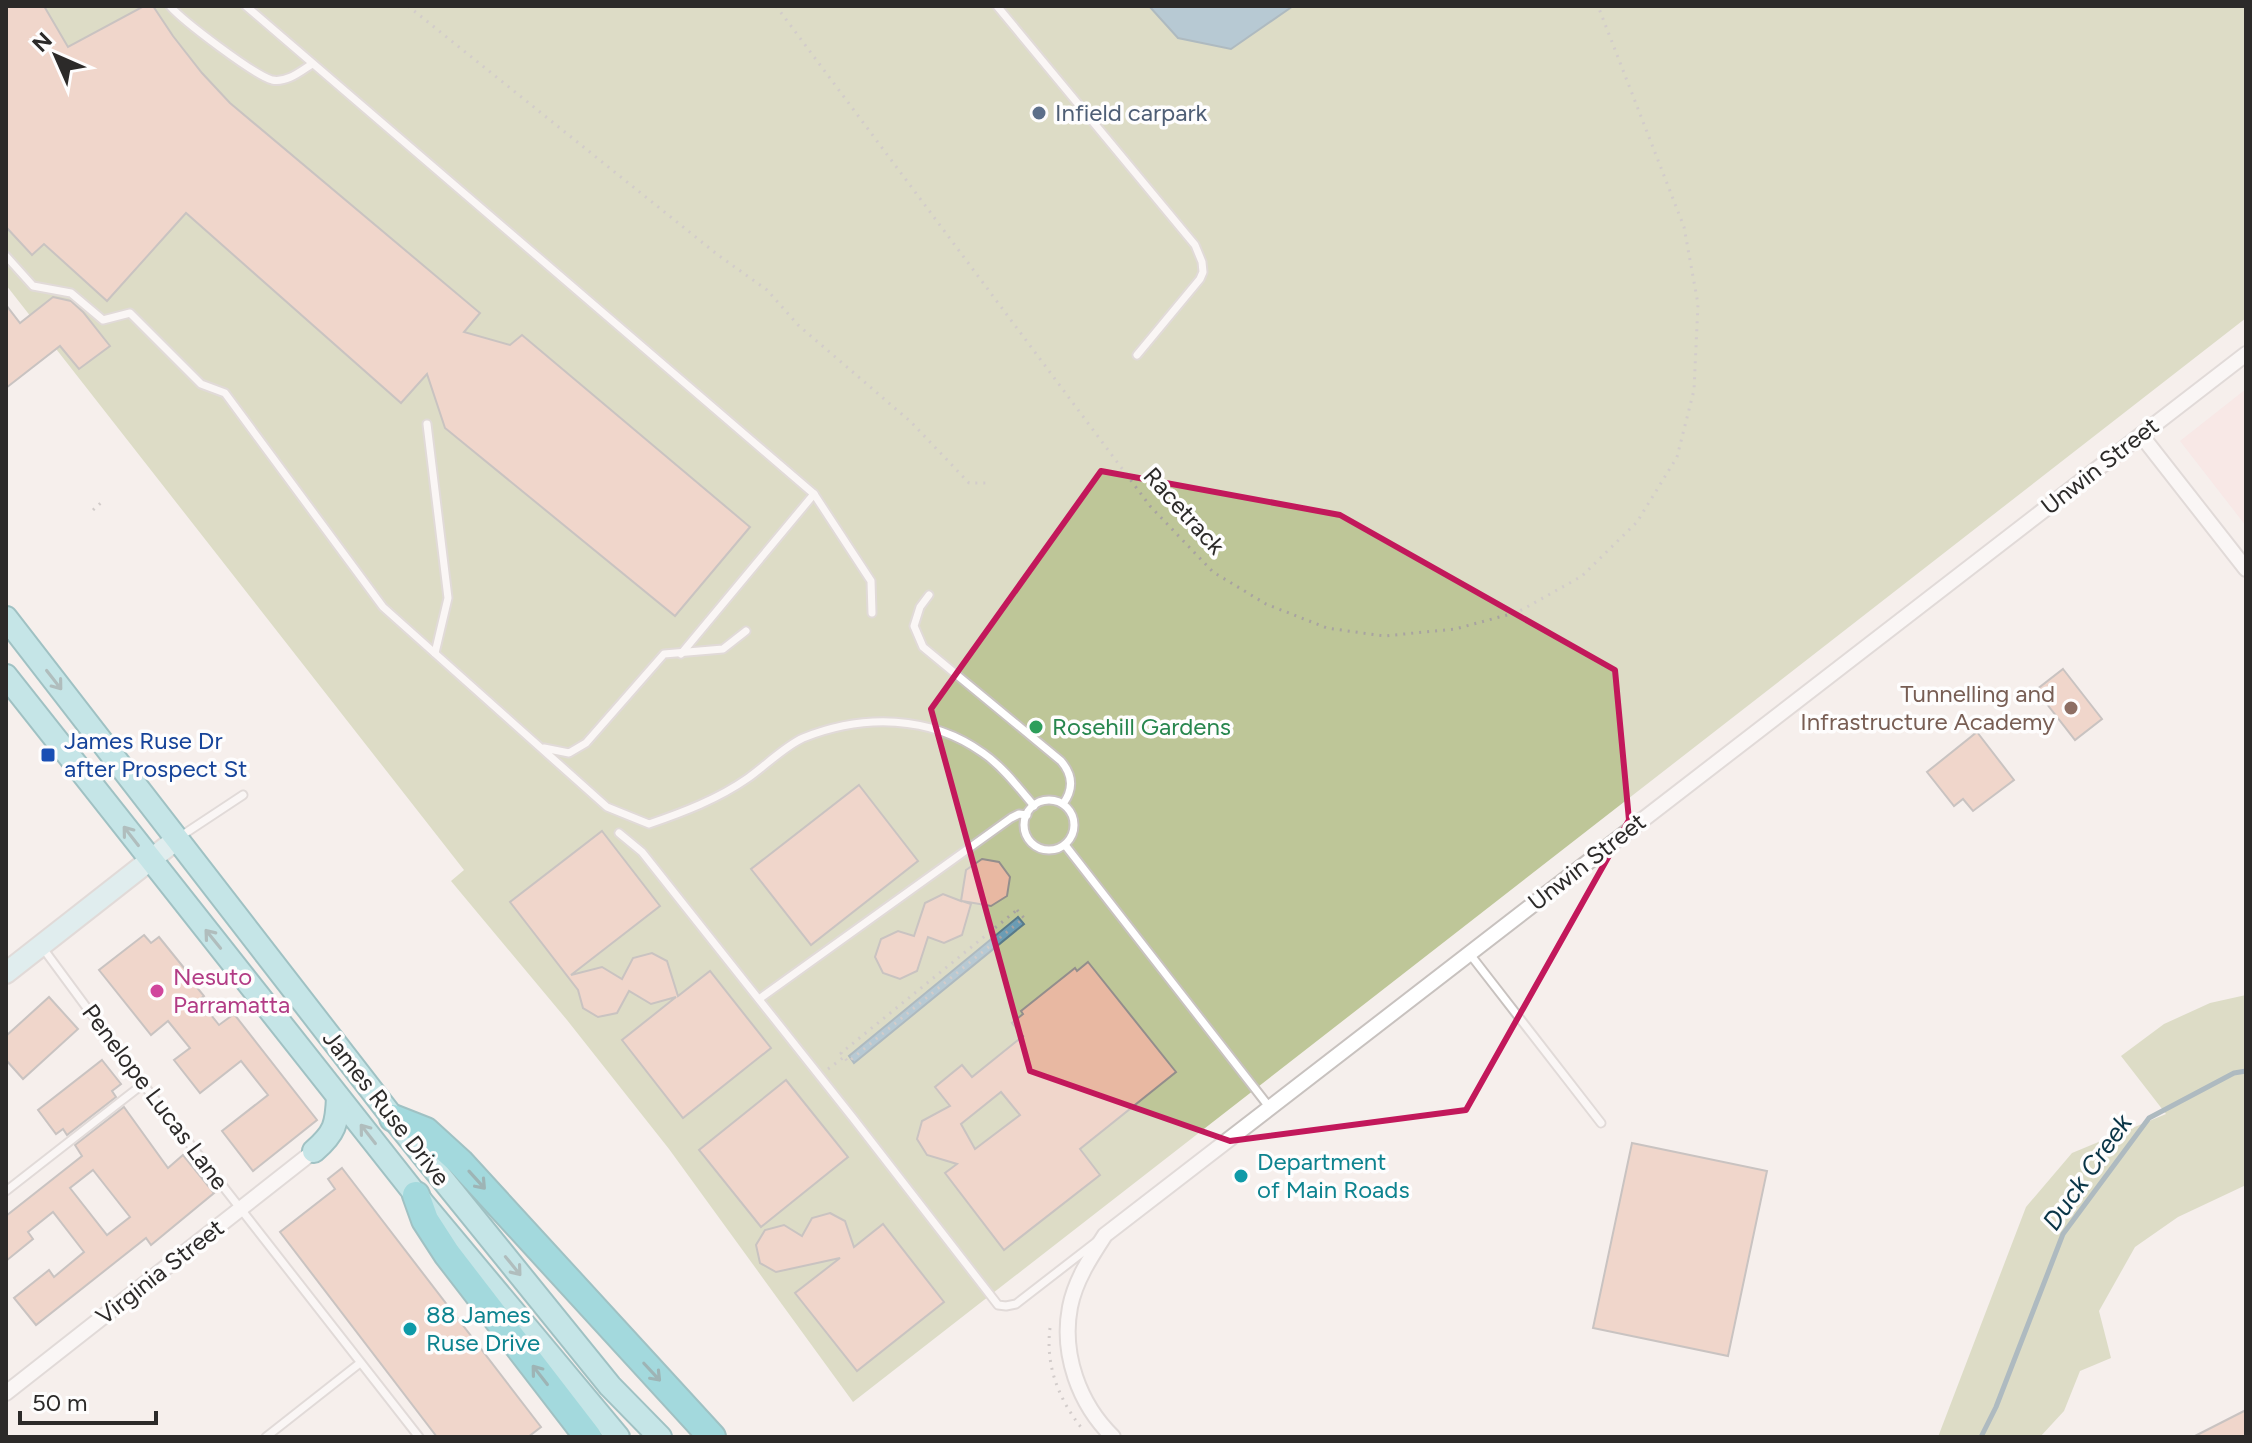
<svg xmlns="http://www.w3.org/2000/svg" width="2252" height="1443" font-family="Figtree,sans-serif">
<style>
.industrial{fill:#fadfdd}
.green{fill:#bec698}
.water{fill:#6b9cb4;stroke:#587a8a;stroke-width:2}
.lines{fill:none;stroke-linecap:round;stroke-linejoin:round}
.stream{stroke:#587a8a;stroke-width:5}
.building{fill:#e8b8a2;stroke:#938e8c;stroke-width:2;fill-rule:evenodd}
.lane-casing{stroke:#c8c2bf;stroke-width:11}
.street-casing{stroke:#c8c2bf;stroke-width:18}
.secondary-casing{stroke:#c8c2bf;stroke-width:24}
.primary-casing{stroke:#388b91;stroke-width:26}
.highway-casing{stroke:#388b91;stroke-width:30}
.path{stroke:#a8a3a1;stroke-width:3;stroke-dasharray:2 6;stroke-linecap:butt}
.lane{stroke:#fff;stroke-width:7}
.street{stroke:#fff;stroke-width:14}
.secondary{stroke:#c5ecef;stroke-width:20}
.primary{stroke:#8bd9df;stroke-width:22}
.highway{stroke:#3ebfc9;stroke-width:26}
.oneway{stroke:#5c8284}
.oneway2{stroke:#346d71}
.marked{fill:none;stroke:#c2185b;stroke-width:6;stroke-linejoin:round}
.service-dot{fill:#5c6f8a;stroke:#fefdfd;stroke-width:3}
.education-dot{fill:#8d6e63;stroke:#fefdfd;stroke-width:3}
.leisure-dot{fill:#2e9e5b;stroke:#fefdfd;stroke-width:3}
.transit-dot{fill:#1a4fb4;stroke:#fefdfd;stroke-width:3}
.hotel-dot{fill:#d1479c;stroke:#fefdfd;stroke-width:3}
.culture-dot{fill:#0f9aa8;stroke:#fefdfd;stroke-width:3}
.labels{text-anchor:middle;stroke-width:7;stroke-linejoin:round;paint-order:stroke}
.service-label{font-size:24px;fill:#4e5e75;stroke:#fefdfd;text-anchor:start}
.street-label{font-size:24px;fill:#2c2a29;stroke:#fefdfd}
.education-label{font-size:24px;fill:#785e54;stroke:#fefdfd;text-anchor:end}
.leisure-label{font-size:24px;fill:#27864d;stroke:#fefdfd;text-anchor:start}
.transit-label{font-size:24px;fill:#164399;stroke:#fefdfd;text-anchor:start}
.hotel-label{font-size:24px;fill:#b23c85;stroke:#fefdfd;text-anchor:start}
.culture-label{font-size:24px;fill:#0d838f;stroke:#fefdfd;text-anchor:start}
.water-label{font-size:26px;font-style:italic;fill:#093547;stroke:#fefdfd}
</style>
<rect width="100%" height="100%" fill="#f5efec"/>
<polygon class="industrial" points="2246,389 2246,526 2180,441"/>
<g class="green">
<polygon points="6,6 2246,6 2246,318 853,1402 669,1149 567,1020 451,881 464,870 6,285"/>
<polygon points="2246,995 2246,1185 2178,1217 2135,1247 2099,1311 2111,1358 2080,1371 2064,1411 2040,1437 1938,1437 2026,1207 2072,1153 2166,1114 2121,1056 2164,1024 2210,1003"/>
</g>
<g class="water">
<polygon points="1149,6 1293,6 1231,49 1178,38"/>
<polygon points="1018,917 1024,924 854,1063 849,1056"/>
</g>
<g class="lines">
<polyline class="stream" points="1981,1437 1996,1407 2063,1234 2149,1118 2234,1073 2246,1071"/>
</g>
<g class="building">
<polygon points="6,6 44,6 68,47 144,6 153,6 173,36 202,73 230,103 480,313 464,332 510,345 522,335 750,527 675,616 445,428 427,374 401,403 186,213 107,301 44,244 32,255 6,227"/>
<polygon points="53,297 71,301 83,312 110,346 79,369 60,346 6,388 6,305 20,323"/>
<polygon points="2063,669 2102,719 2075,740 2036,690"/>
<polygon points="1977,732 2014,780 1973,811 1963,799 1954,806 1927,772"/>
<polygon points="859,785 918,861 811,945 751,869"/>
<polygon points="602,831 660,906 571,975 602,967 622,979 633,958 652,953 667,961 678,996 710,971 771,1048 683,1118 622,1040 676,997 651,1004 629,991 617,1013 598,1017 583,1008 578,990 510,902"/>
<polygon points="982,859 999,862 1010,877 1007,896 991,906 962,901 971,904 962,935 944,943 928,937 917,971 900,979 883,973 875,957 881,939 898,931 914,936 925,903 943,894 961,901 966,870"/>
<polygon points="144,935 151,943 159,937 197,984 195,985 204,996 199,1000 219,1025 234,1014 317,1120 253,1171 222,1131 268,1095 241,1061 200,1093 174,1060 190,1048 168,1021 151,1035 99,970"/>
<path d="M1088 962 1176 1072 1080 1149 1100 1175 1004 1250 945 1173 957 1164 927 1155 917 1139 922 1121 950 1106 935 1087 962 1065 972 1077 1023 1036 1012 1023 1023 1014 1021 1011 1075 968 1077 971ZM1001 1092 1020 1115 975 1149 961 1124Z"/>
<polygon points="49,997 78,1029 23,1079 6,1060 6,1036"/>
<polygon points="102,1060 121,1084 112,1091 116,1097 67,1135 63,1129 56,1134 38,1110"/>
<polygon points="786,1080 848,1157 761,1227 699,1150"/>
<path d="M124 1107 168 1168 183 1155 214 1193 151 1245 146 1238 36 1325 14 1298 49 1270 54 1277 84 1252 53 1212 28 1232 33 1239 6 1261V1216L82 1156 75 1145ZM93 1170 130 1217 107 1235 70 1188Z"/>
<polygon points="1632,1143 1767,1171 1728,1356 1593,1328"/>
<polygon points="342,1168 541,1427 528,1437 437,1437 280,1232 335,1189 328,1179"/>
<polygon points="830,1213 845,1221 854,1247 883,1224 944,1302 857,1371 795,1293 840,1258 776,1272 760,1263 756,1245 765,1230 784,1225 802,1236 812,1218"/>
<polygon points="2246,1410 2246,1437 2193,1437"/>
</g>
<g class="lines">
<g class="lane-casing">
<g id="lane">
<path d="M170 6C183 21 254 75 272 80 287 83 301 71 312 64"/>
<polyline points="246,6 814,494 681,654"/>
<polyline points="997,6 1195,245 1202,262 1203,272 1200,279 1137,355"/>
<path d="M6 256 33 286 71 293 103 320 130 313 201 384 225 393 383 607 607 807 649 824C684 812 718 799 748 778 765 766 785 746 803 738 863 714 930 715 983 753 1002 766 1019 788 1034 806"/>
<polyline points="427,424 448,598 435,653"/>
<polyline points="814,494 871,581 872,613"/>
<path d="M929 595 920 607 914 626 923 647 1061 761C1073 775 1074 789 1063 804"/>
<polyline points="544,748 569,753 586,743 664,654 723,649 746,631"/>
<circle cx="1049" cy="825" r="25"/>
<polyline points="619,833 642,852 853,1118 998,1305 1006,1306 1016,1304 1096,1242"/>
<polyline points="178,838 243,795"/>
<polyline points="1065,845 1270,1108"/>
<polyline points="42,947 143,1084 419,1437"/>
<polyline points="1469,953 1601,1123"/>
<polyline points="759,999 1011,818 1019,814 1027,815"/>
<polyline points="6,1191 143,1084"/>
<polyline points="266,1437 360,1363"/>
</g>
</g>
<g class="street-casing">
<g id="street">
<polyline points="2141,435 2246,569"/>
<polyline points="6,1393 314,1151"/>
<path d="M1113 1437C1079 1404 1061 1354 1070 1307 1075 1281 1090 1258 1105 1235L2246 354"/>
</g>
</g>
<g class="secondary-casing">
<polyline id="secondary" points="6,973 177,839"/>
</g>
<g class="primary-casing">
<g id="primary">
<polyline points="6,618 393,1118 610,1386 660,1437"/>
<polyline points="6,676 416,1195 618,1437"/>
<path d="M314 1151C335 1133 337 1124 338 1097"/>
</g>
</g>
<g class="highway-casing">
<g id="highway">
<polyline points="393,1118 426,1131 460,1162 712,1437"/>
<polyline points="416,1195 425,1220 447,1254 588,1437"/>
</g>
</g>
<g class="path">
<polyline points="408,6 718,255 767,290 798,325 911,422 969,483 989,483"/>
<polyline points="776,6 1150,506 1213,572 1266,604 1327,628 1384,636 1455,629 1518,612 1582,576 1637,522 1677,457 1694,390 1698,304 1684,227 1598,6"/>
<polyline points="93,510 104,500"/>
<polygon points="1017,910 1024,918 848,1062 841,1053"/>
<polyline points="828,1069 844,1057"/>
<path d="M1050 1328C1045 1367 1060 1402 1084 1431"/>
</g>
<use href="#lane" class="lane"/>
<use href="#street" class="street"/>
<use href="#secondary" class="secondary"/>
<use href="#primary" class="primary"/>
<use href="#highway" class="highway"/>
</g>
<defs><path id="oneway-shaft" d="M-6 0H5M1.5-3L5.5 0L1.5 3" fill="none" stroke-width="1.6" stroke-linecap="round" stroke-linejoin="round" transform="scale(2)"/></defs>
<g class="oneway">
<use href="#oneway-shaft" transform="translate(54 680) rotate(52)"/>
<use href="#oneway-shaft" transform="translate(131 836) rotate(-128)"/>
<use href="#oneway-shaft" transform="translate(213 939) rotate(-129)"/>
<use href="#oneway-shaft" transform="translate(368 1134) rotate(-128)"/>
<use href="#oneway-shaft" transform="translate(513 1266) rotate(51)"/>
</g>
<g class="oneway2">
<use href="#oneway-shaft" transform="translate(477 1180) rotate(48)"/>
<use href="#oneway-shaft" transform="translate(652 1372) rotate(47)"/>
<use href="#oneway-shaft" transform="translate(540 1375) rotate(-128)"/>
</g>
<path d="M0 0H2252V1443H0ZM1101 471 1340 515 1615 670 1629 820 1466 1110 1230 1141 1030 1071 931 709Z" fill="#f5efec" fill-opacity=".55" fill-rule="evenodd"/>
<path class="marked" d="M1101 471 1340 515 1615 670 1629 820 1466 1110 1230 1141 1030 1071 931 709Z"/>
<circle class="service-dot" cx="1039" cy="113" r="8"/>
<circle class="education-dot" cx="2071" cy="708" r="8"/>
<circle class="leisure-dot" cx="1036" cy="727" r="8"/>
<rect class="transit-dot" x="40" y="747" width="16" height="16" rx="4"/>
<circle class="hotel-dot" cx="157" cy="991" r="8"/>
<g class="culture-dot">
<circle cx="1241" cy="1176" r="8"/>
<circle cx="410" cy="1329" r="8"/>
</g>
<g class="labels">
<g class="service-label">
<text x="1055" y="121">Infield carpark</text>
</g>
<g class="street-label">
<text transform="translate(2100 466) rotate(-38)" y="8">Unwin Street</text>
<text transform="translate(1184 511) rotate(48)" y="8">Racetrack</text>
<text transform="translate(1587 862) rotate(-38)" y="8">Unwin Street</text>
<text transform="translate(155 1097) rotate(53)" y="8">Penelope Lucas Lane</text>
<text transform="translate(386 1108) rotate(52)" y="8">James Ruse Drive</text>
<text transform="translate(160 1272) rotate(-38)" y="8">Virginia Street</text>
</g>
<g class="education-label">
<text x="2055" y="702">Tunnelling and<tspan x="2055" dy="28">Infrastructure Academy</tspan></text>
</g>
<g class="leisure-label">
<text x="1052" y="735">Rosehill Gardens</text>
</g>
<g class="transit-label">
<text x="64" y="749">James Ruse Dr<tspan x="64" dy="28">after Prospect St</tspan></text>
</g>
<g class="hotel-label">
<text x="173" y="985">Nesuto<tspan x="173" dy="28">Parramatta</tspan></text>
</g>
<g class="culture-label">
<text x="1257" y="1170">Department<tspan x="1257" dy="28">of Main Roads</tspan></text>
<text x="426" y="1323">88 James<tspan x="426" dy="28">Ruse Drive</tspan></text>
</g>
<g class="water-label">
<text transform="translate(2087 1172) rotate(-55)" y="9">Duck Creek</text>
</g>
</g>
<rect width="2252" height="1443" fill="none" stroke="#2c2a29" stroke-width="16"/>
<g transform="translate(56 56) rotate(315)" stroke="#fefdfd" stroke-width="6" paint-order="stroke">
<path d="M0-6L14 30L0 20L-14 30Z" fill="#2c2a29"/>
<text y="-12" font-size="22" font-weight="bold" text-anchor="middle" fill="#2c2a29">N</text>
</g>
<path d="M20 1411v12h136v-12" fill="none" stroke="#2c2a29" stroke-width="4"/>
<text x="32" y="1411" font-size="24" fill="#2c2a29" stroke="#fefdfd" stroke-width="6" paint-order="stroke">50 m</text>
</svg>
